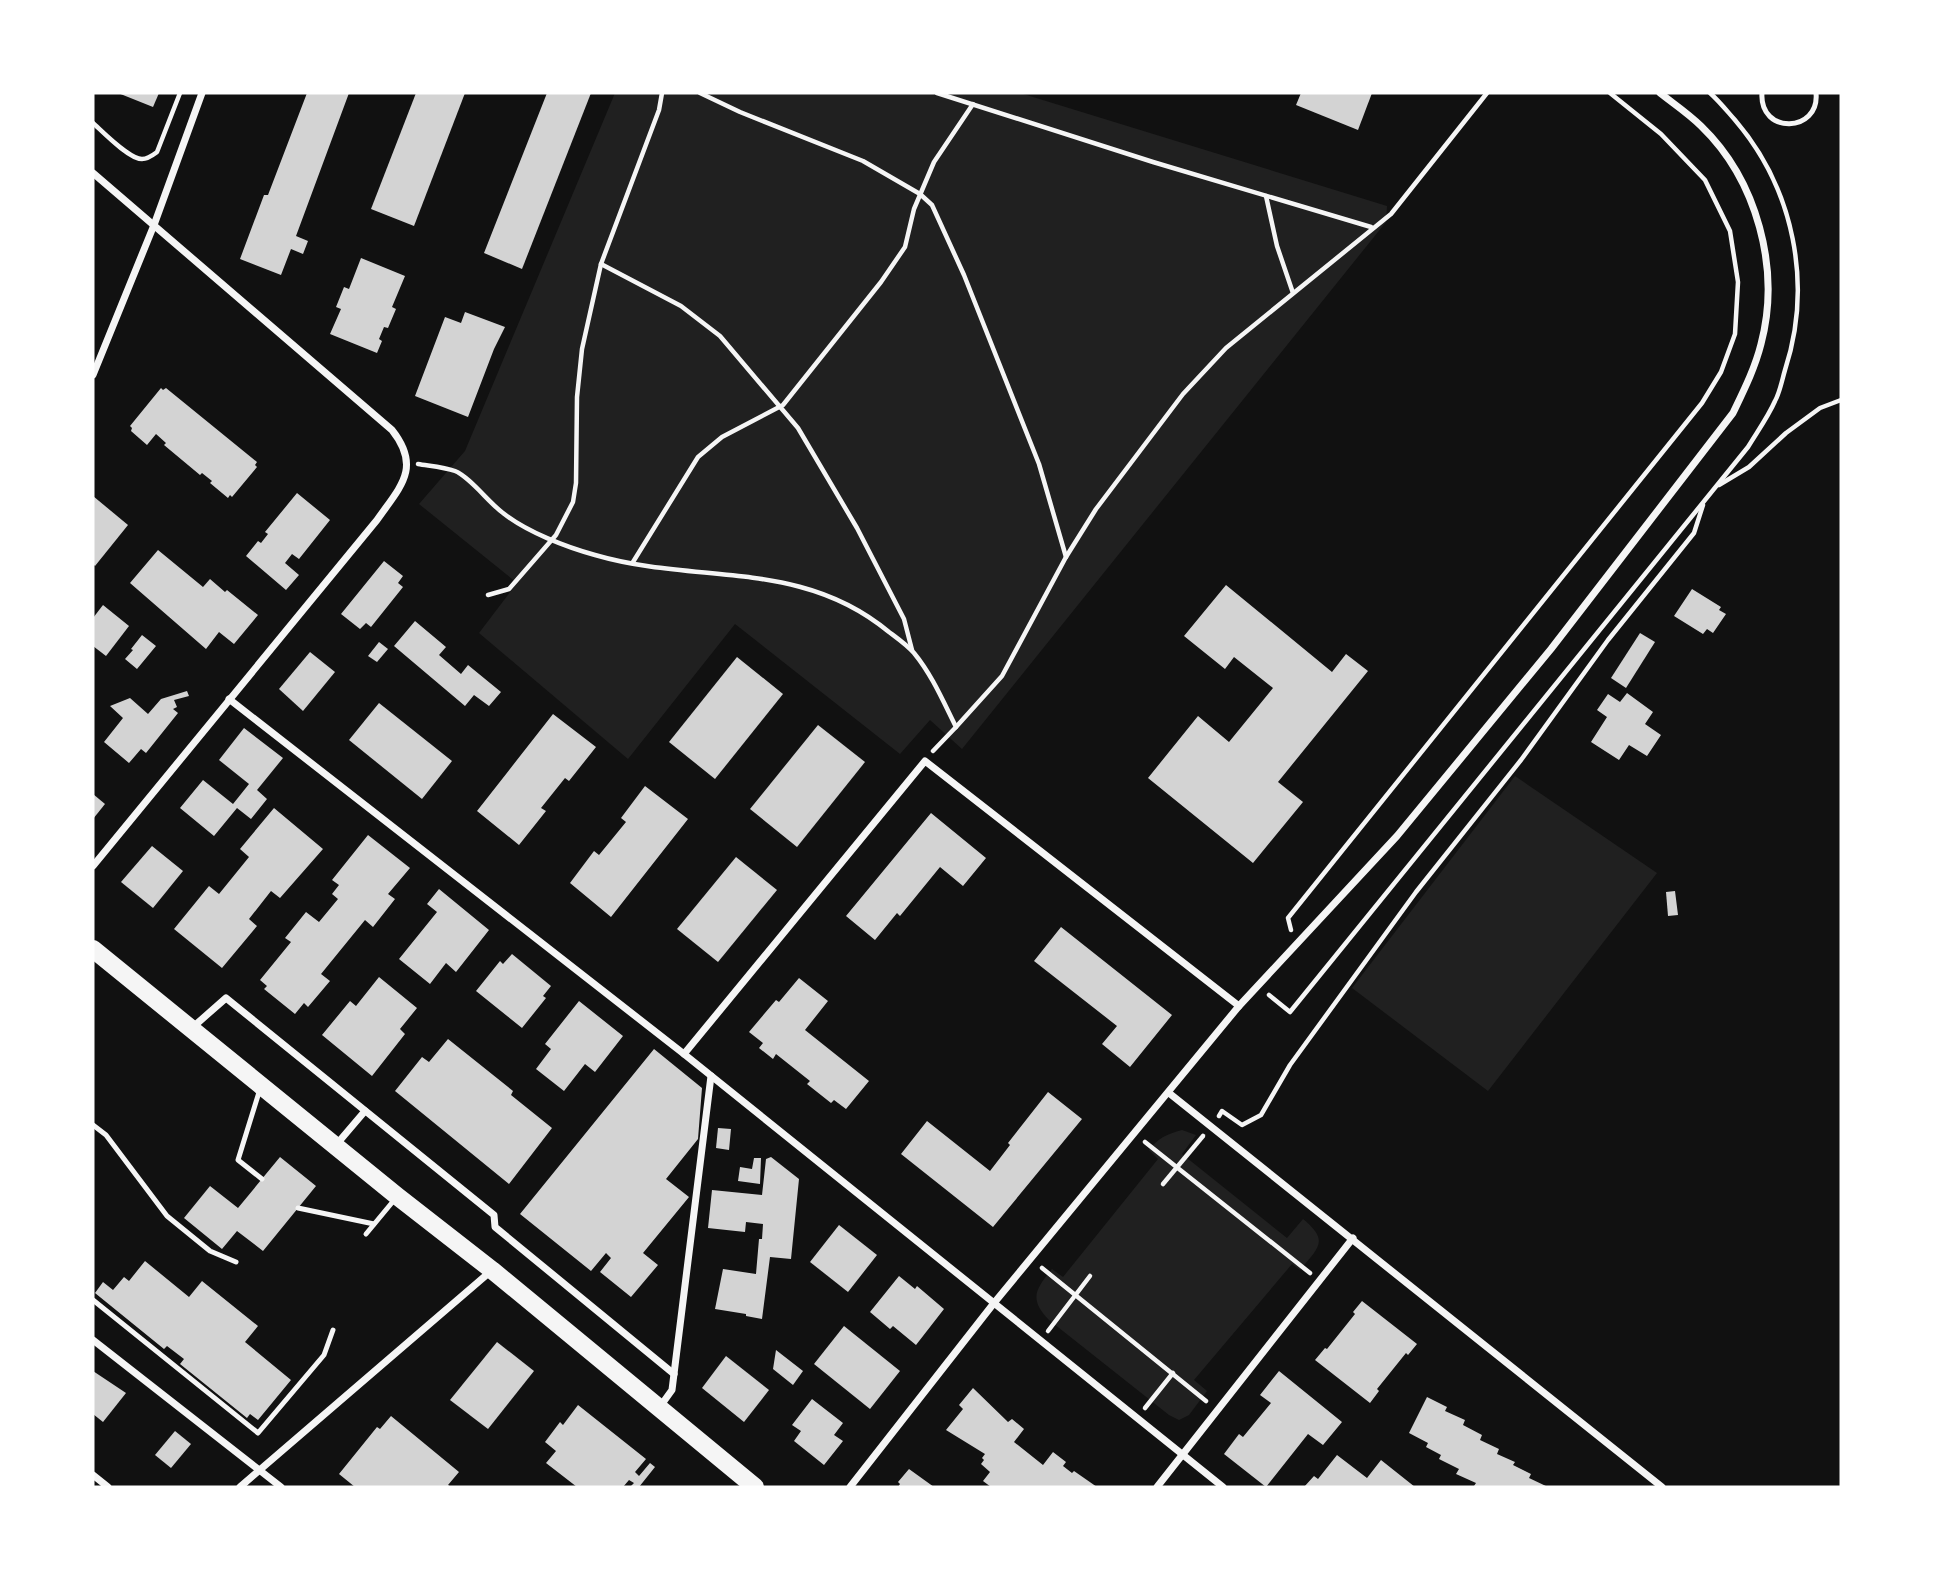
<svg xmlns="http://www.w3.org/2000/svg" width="1934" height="1580" font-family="'Noto Sans',sans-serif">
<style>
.green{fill:#202020}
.building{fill:#d3d3d3}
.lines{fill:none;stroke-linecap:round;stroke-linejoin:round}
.path{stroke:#f5f5f5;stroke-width:4.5}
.service{stroke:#f5f5f5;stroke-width:5}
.minor{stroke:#f5f5f5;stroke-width:7}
.primary{stroke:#f5f5f5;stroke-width:18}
</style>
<rect width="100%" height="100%" fill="#111"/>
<g class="green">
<polygon points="615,93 1020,93 1387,206 1386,222 962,749 930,720 900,754 735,624 628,759 479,633 517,583 419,504 465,451"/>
<polygon points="1515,776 1657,873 1488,1091 1352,988"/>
<path d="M1182 1130 1196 1135 1182 1154 1287 1238 1303 1219C1330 1241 1318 1248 1300 1270L1292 1264 1194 1380 1207 1391 1189 1415 1179 1420 1169 1415 1049 1320C1029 1299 1035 1290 1052 1269L1063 1277 1158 1159 1149 1150C1158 1138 1167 1134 1182 1130Z"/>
</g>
<g class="building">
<polygon points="118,93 159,93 153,107"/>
<polygon points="307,93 349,93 296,236 308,241 303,254 291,249 281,275 240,259 264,195 268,195"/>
<polygon points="416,93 465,93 414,226 371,209"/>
<polygon points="547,93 591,93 522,269 484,253"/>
<polygon points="1301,93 1372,93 1358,130 1296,105"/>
<polygon points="361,258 405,276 392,307 396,309 388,328 384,327 379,339 382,341 377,353 330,334 341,309 336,307 344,287 349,289"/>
<polygon points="465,312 505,327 494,349 468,417 415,396 445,317 461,323"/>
<polygon points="161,388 163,390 166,388 257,462 255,465 257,467 232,497 230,495 228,498 210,483 212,481 202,473 200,475 164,445 166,443 156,434 147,445 131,431 132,428 130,426"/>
<polygon points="297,493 330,520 299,559 292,554 285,563 299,575 286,590 246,556 258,541 261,543 268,534 265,532"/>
<polygon points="93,496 128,525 95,566 93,564"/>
<polygon points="158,550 203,587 210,579 225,592 227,590 258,615 234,644 219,632 206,649 130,583"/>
<polygon points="384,561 403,576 398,583 403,587 371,627 366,623 360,629 341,614"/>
<polygon points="1226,585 1332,672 1346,654 1368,671 1278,782 1303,802 1253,863 1148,778 1198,716 1229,742 1273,688 1234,657 1225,669 1184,636"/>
<polygon points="1692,589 1721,607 1719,610 1726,614 1713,633 1707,629 1703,634 1674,616"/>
<polygon points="103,605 129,626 106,656 93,646 93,618"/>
<polygon points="415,621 446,647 439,655 461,674 468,665 501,692 489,706 474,695 465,706 394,646"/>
<polygon points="1640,633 1655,642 1626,688 1611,678"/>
<polygon points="142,635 156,646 137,669 125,659 133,650 131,649"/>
<polygon points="379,642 388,649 377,662 368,656"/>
<polygon points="310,652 335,672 303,711 279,689"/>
<polygon points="737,657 783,694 715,779 669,742"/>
<polygon points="187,691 189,696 174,700 177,707 173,709 178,713 146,753 141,749 129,763 104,742 123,718 110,706 130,698 148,714 161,699"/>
<polygon points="1627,693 1653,712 1645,724 1661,735 1647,756 1629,745 1619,760 1591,742 1607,717 1597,710 1608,694 1620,702"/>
<polygon points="379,703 452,761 422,799 349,740"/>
<polygon points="553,714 596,747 569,781 565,778 541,808 546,811 519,845 477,811"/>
<polygon points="818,725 865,762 797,847 750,809"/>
<polygon points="244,728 283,758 257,790 267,799 251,819 237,808 214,836 180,808 203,780 233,804 249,784 219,760"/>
<polygon points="645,786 688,819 611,917 570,883 594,851 599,855 626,822 621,818"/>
<polygon points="93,794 105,804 93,819"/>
<polygon points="274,808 323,849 280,898 271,891 249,919 257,926 222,968 174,929 209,886 219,894 249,857 240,849"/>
<polygon points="931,813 986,858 963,886 940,867 900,916 897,913 875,940 846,916"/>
<polygon points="368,835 410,868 388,894 395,899 373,927 365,920 321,974 330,981 308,1007 304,1003 295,1014 264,989 267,986 260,980 291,942 285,938 306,912 319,922 338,899 332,894 339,885 332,880"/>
<polygon points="152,846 183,871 153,908 121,882"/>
<polygon points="736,857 777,890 718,962 677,929"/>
<polygon points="439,889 489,930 456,972 446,963 430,984 399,959 437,912 427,904"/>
<polygon points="1675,891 1678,915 1668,916 1666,892"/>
<polygon points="1061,927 1172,1015 1130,1067 1102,1044 1117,1026 1034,961"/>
<polygon points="512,954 551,986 543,996 546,998 522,1028 476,991 500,961 503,964"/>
<polygon points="379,977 417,1008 400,1029 405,1034 372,1076 322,1035 350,1001 356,1006"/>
<polygon points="799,978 828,1001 805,1030 869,1081 846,1109 834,1100 831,1103 807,1084 810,1081 776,1054 773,1059 759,1048 763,1043 749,1032 776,1000 779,1002"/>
<polygon points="579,1001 623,1036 595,1072 585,1064 564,1091 536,1069 551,1049 545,1044"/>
<polygon points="448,1039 513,1091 511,1095 552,1128 509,1184 395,1091 422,1057 429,1062"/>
<polygon points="654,1049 702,1088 698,1139 666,1179 689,1197 643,1253 658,1265 631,1297 600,1272 611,1258 606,1253 591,1271 520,1214"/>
<polygon points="1048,1092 1082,1119 993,1227 901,1154 927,1121 990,1171 1010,1145 1008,1143"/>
<polygon points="718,1128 731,1129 729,1150 716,1148"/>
<polygon points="280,1157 316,1186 263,1251 237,1231 222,1249 184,1218 210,1186 238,1208"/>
<polygon points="771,1157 799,1179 791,1259 770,1257 762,1319 746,1316 746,1314 715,1309 723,1269 756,1274 759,1239 762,1239 763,1224 746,1222 745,1232 708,1228 712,1190 762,1195 766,1159"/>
<polygon points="754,1158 761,1158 760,1184 738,1181 740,1167 752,1169"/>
<polygon points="839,1225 877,1255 848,1292 810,1262"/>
<polygon points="145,1261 189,1297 202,1281 258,1326 245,1342 291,1380 258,1420 250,1414 247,1418 180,1364 184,1359 167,1346 164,1349 95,1293 103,1282 113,1290 124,1277 129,1281"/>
<polygon points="899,1276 915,1289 917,1286 944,1309 916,1345 893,1326 890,1329 870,1312"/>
<polygon points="1362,1301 1417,1344 1408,1355 1406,1353 1377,1389 1379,1391 1370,1403 1315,1360 1325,1348 1327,1349 1355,1314 1353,1312"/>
<polygon points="844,1326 900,1371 870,1409 814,1364"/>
<polygon points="497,1342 534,1371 488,1429 450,1400"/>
<polygon points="776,1350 803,1371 793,1385 773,1369"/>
<polygon points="726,1356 769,1390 744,1422 702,1388"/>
<polygon points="93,1371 126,1393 103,1422 93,1414"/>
<polygon points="1279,1371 1342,1422 1323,1445 1308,1434 1266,1487 1224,1454 1239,1434 1243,1437 1271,1403 1260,1395"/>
<polygon points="973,1388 1008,1422 1012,1419 1024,1429 1014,1442 1043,1465 1053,1452 1066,1462 1063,1466 1072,1473 1074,1471 1097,1487 991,1487 983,1481 990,1472 981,1464 984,1460 982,1458 985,1454 946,1430 963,1409 959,1405"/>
<polygon points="1427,1397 1447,1407 1445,1411 1465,1420 1463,1425 1482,1435 1480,1440 1499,1449 1497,1454 1515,1462 1513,1465 1531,1474 1529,1478 1548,1487 1477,1487 1474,1486 1476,1483 1456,1474 1459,1469 1439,1459 1441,1455 1426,1447 1428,1443 1409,1433"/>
<polygon points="812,1399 843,1423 834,1435 843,1441 824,1465 794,1441 801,1431 792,1425"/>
<polygon points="578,1405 646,1459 635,1472 639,1476 650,1463 655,1467 639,1487 630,1487 634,1483 629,1480 623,1487 577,1487 546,1463 556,1451 545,1442 560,1422 563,1425"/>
<polygon points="391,1416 459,1472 448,1485 451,1487 355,1487 339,1474 377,1427 380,1429"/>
<polygon points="175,1431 191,1444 171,1468 155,1455"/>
<polygon points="1337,1455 1367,1478 1381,1460 1415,1487 1304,1487 1314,1476 1318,1479"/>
<polygon points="909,1469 934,1487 898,1487 900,1484 898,1482"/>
</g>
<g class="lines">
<g class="path">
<polyline points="700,93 740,112 863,161 920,194 932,205 964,275 1039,464 1066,557"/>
<polyline points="937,93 1153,162 1371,227"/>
<path d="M93 123C103 132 129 159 142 159 148 159 153 155 157 152L180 93"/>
<polyline points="1266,196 1277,246 1293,293"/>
<polyline points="601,264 681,306 720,336 798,428 857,528 904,619 912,650"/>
<path d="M418 464C430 466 444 467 455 471 470 477 489 503 503 513 527 532 566 547 595 555 698 585 800 558 889 632 897 638 907 645 914 653 932 675 943 701 956 727L933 751"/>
<polyline points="1719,485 1749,467 1786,433 1820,408 1841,400"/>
<polyline points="633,562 698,457 722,437 783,405 881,282 905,247 914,209 934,162 973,104"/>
<polyline points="488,595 509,589 556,535 573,502 576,483 577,397 582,349 601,264 659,110 662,93"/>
<polyline points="956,727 1002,676 1066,557 1096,509 1183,394 1226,348 1391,214 1487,93"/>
<polyline points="1291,930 1288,918 1702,403 1721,372 1735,334 1738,282 1730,231 1705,180 1661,134 1610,93"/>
<path d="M1269 995 1290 1012 1748 447C1757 432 1768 417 1775 401 1780 392 1782 380 1785 370 1813 284 1794 189 1735 120 1727 111 1719 101 1710 93"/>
<polyline points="1219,1116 1222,1111 1242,1125 1261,1115 1290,1065 1416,892 1521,760 1608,640 1694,533 1703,505"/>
<polyline points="1145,1142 1310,1273"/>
<polyline points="1163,1184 1203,1136"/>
<polyline points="1042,1268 1206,1401"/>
<polyline points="1048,1331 1090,1276"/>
<polyline points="1145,1408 1173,1373"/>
</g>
<g class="service">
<path d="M1762 93C1759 135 1820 133 1816 93"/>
<polyline points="260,1089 238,1160 262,1179"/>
<polyline points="93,1125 106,1135 167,1216 210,1251 236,1262"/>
<polyline points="298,1208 374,1224"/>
<polyline points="366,1234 395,1199"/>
<polyline points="93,1300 258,1433 324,1355 333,1330"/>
</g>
<g class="minor">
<path d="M93 173 392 430C422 468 400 487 377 520L93 866"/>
<polyline points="93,375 154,225 202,93"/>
<polyline points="229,699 684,1054 1223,1487"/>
<polyline points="193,1027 226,998 494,1215 495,1227 674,1374"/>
<polyline points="684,1054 925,761 1239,1006"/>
<polyline points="1169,1093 1662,1487"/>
<polyline points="336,1145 365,1111"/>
<polyline points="93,1340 281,1487"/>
<polyline points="659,1408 672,1390 711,1076"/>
<polyline points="93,1475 108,1487"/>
<polyline points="240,1487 491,1271"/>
<path d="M850 1487 994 1303 1239 1006 1397 836 1551 649 1733 413C1744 390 1755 368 1761 344 1781 269 1757 180 1701 126 1689 114 1674 104 1660 93"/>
<polyline points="1157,1487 1353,1238"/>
</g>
<polyline class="primary" points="93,949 397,1196 492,1270 755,1487"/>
</g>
<rect width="1934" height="1580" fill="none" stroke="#ffffff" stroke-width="189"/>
</svg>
